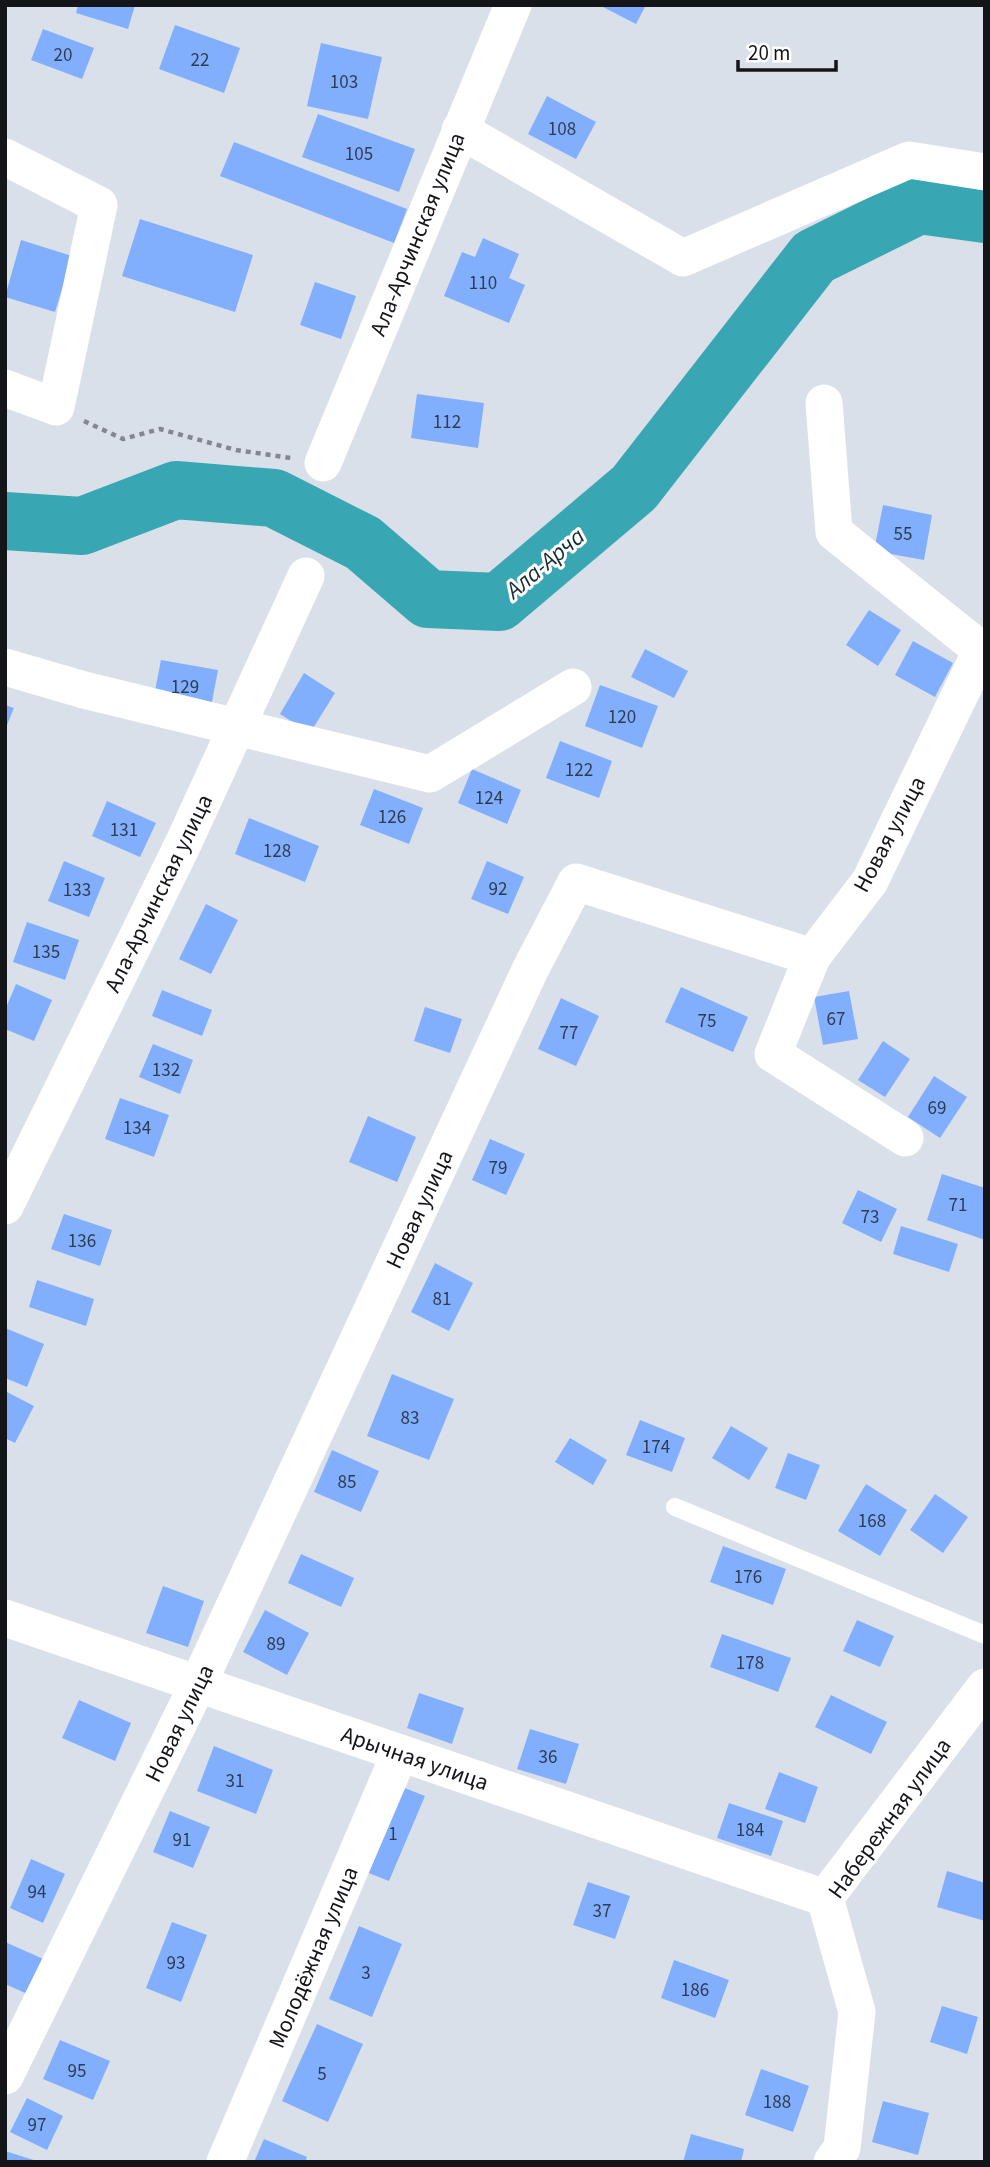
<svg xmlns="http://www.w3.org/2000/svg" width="990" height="2167" font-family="'Source Sans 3',sans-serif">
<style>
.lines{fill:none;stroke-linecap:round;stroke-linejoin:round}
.river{stroke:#39a7b3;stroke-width:58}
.building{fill:#81affd}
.path{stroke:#83888f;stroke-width:4.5;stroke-dasharray:5 5;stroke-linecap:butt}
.lane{stroke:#fff;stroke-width:18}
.street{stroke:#fff;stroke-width:37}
.labels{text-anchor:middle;stroke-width:6;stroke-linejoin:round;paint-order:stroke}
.number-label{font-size:19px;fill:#2e3c52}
.street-label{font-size:23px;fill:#131519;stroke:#fff}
.water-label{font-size:24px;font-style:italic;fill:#162e31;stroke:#fff}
</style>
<rect width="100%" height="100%" fill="#dae0ea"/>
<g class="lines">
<polyline class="river" points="5,521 82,526 176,490 274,498 363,543 428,599 499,602 634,488 814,257 919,205 985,214"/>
</g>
<g class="building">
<polygon points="78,5 135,5 128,29 76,13"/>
<polygon points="599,5 646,5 636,24"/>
<polygon points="175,25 240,48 224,93 159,69"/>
<polygon points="43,29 94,48 82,79 31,60"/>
<polygon points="321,43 382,57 368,119 307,106"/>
<polygon points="547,96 596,122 576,159 528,134"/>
<polygon points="318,114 415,149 399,192 302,157"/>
<polygon points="234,142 407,209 394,243 220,176"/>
<polygon points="140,219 253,255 235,312 122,276"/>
<polygon points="483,238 519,254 509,278 525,285 509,323 444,296 462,252 475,257"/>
<polygon points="21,240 72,256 55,312 5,297"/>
<polygon points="315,282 356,296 341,339 300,325"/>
<polygon points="417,394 484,403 478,448 411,438"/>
<polygon points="883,505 932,515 924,560 874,551"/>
<polygon points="869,610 901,630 878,666 846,645"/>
<polygon points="913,641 953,663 935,697 895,675"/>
<polygon points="645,649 688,671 674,698 631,677"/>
<polygon points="161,660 218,670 210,712 153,701"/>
<polygon points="304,673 335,693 310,733 280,714"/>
<polygon points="600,685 658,706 642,748 585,726"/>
<polygon points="5,705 14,708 5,730"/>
<polygon points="560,741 612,761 599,798 546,778"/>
<polygon points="472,769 521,790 507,824 458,803"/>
<polygon points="374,789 423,808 409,844 360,825"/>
<polygon points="107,801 156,823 140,857 92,836"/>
<polygon points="249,818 319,846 305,882 235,854"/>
<polygon points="64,861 105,878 89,917 48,901"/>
<polygon points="487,861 524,877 508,914 471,899"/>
<polygon points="206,904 238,920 211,974 179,959"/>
<polygon points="27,922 79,940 65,980 13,962"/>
<polygon points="16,984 52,1000 34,1041 5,1029 5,1010"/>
<polygon points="681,987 748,1017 733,1052 665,1022"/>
<polygon points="162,990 212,1010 202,1036 152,1016"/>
<polygon points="849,991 858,1039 823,1045 814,997"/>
<polygon points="561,998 599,1016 576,1066 538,1049"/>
<polygon points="425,1007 462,1019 450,1053 414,1041"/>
<polygon points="883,1041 910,1059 885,1097 858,1080"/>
<polygon points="153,1044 193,1060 180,1094 139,1077"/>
<polygon points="934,1076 967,1097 940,1138 908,1117"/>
<polygon points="120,1098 169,1115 154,1157 105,1139"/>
<polygon points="368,1116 416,1137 397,1182 349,1162"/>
<polygon points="490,1139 525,1154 506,1195 472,1180"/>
<polygon points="942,1174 985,1188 985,1240 927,1220"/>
<polygon points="858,1190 897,1209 881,1242 842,1223"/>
<polygon points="64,1214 112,1230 100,1266 51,1249"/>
<polygon points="901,1226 958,1244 949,1272 893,1254"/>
<polygon points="435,1263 473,1283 449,1331 411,1312"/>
<polygon points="37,1280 94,1299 86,1326 29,1307"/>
<polygon points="5,1328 44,1344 27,1387 5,1378"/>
<polygon points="392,1374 454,1399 429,1460 367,1436"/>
<polygon points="5,1391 34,1406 15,1443 5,1438"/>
<polygon points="640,1420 685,1438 672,1472 626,1455"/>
<polygon points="731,1426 768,1448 749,1480 712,1458"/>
<polygon points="570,1438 607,1460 593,1485 555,1462"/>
<polygon points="332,1450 379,1471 361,1512 314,1492"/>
<polygon points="788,1453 820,1465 806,1500 775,1488"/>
<polygon points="866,1484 907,1510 880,1556 838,1531"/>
<polygon points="935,1494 968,1517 943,1553 910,1530"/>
<polygon points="723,1546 786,1569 773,1605 710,1582"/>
<polygon points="301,1554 354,1578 341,1607 288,1583"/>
<polygon points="163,1586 204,1601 188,1647 146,1633"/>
<polygon points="265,1610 309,1633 287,1675 243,1652"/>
<polygon points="857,1620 894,1636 880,1667 843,1651"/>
<polygon points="722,1634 791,1658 778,1692 710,1667"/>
<polygon points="419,1693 464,1708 452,1744 407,1728"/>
<polygon points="831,1695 887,1722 871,1754 815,1727"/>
<polygon points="79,1700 131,1723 115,1761 62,1738"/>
<polygon points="530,1729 579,1744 566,1784 517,1769"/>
<polygon points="214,1746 273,1770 256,1814 197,1791"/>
<polygon points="779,1772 818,1787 805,1823 765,1809"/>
<polygon points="397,1785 425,1796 389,1881 361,1870"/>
<polygon points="729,1803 783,1821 771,1856 717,1838"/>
<polygon points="170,1811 210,1827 193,1868 153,1852"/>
<polygon points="31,1859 65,1874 43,1923 10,1908"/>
<polygon points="947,1871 985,1883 985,1921 937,1907"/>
<polygon points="588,1882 630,1896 615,1939 573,1925"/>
<polygon points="172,1922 207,1935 181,2002 146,1988"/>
<polygon points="359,1926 402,1944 372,2017 329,1999"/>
<polygon points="5,1942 48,1961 32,1996 5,1984"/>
<polygon points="674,1960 729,1980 715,2018 661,1998"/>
<polygon points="942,2006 978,2017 967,2054 930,2042"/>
<polygon points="317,2024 363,2044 328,2122 282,2101"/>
<polygon points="60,2040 110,2061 93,2100 43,2079"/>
<polygon points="761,2069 809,2086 793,2132 745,2115"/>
<polygon points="27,2098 63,2116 47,2150 10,2132"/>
<polygon points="883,2101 929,2113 918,2155 872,2142"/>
<polygon points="691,2134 744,2149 741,2162 683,2162"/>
<polygon points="264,2139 307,2157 305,2162 254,2162"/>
<polygon points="5,2151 37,2161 37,2162 5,2162"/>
</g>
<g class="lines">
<polyline class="path" points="84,421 123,439 160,429 236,450 291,458"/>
<polyline class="lane" points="675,1507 985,1635"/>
<g class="street">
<polyline points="460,130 683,258 909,160 985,172"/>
<polyline points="5,157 99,205 56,407 5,388"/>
<polyline points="824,403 834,532 985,653"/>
<polyline points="323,463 513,5"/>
<polyline points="5,667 84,690 430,774 573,687"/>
<polyline points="812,957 773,1054 905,1138"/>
<polyline points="5,1206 183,844 306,576"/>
<polyline points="5,1618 825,1898"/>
<polyline points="5,2076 198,1684 531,968 576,882 812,957 870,881 981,651"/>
<polyline points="225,2162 400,1753"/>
<polyline points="832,2162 842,2148 857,2012 825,1898 985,1687"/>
</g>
</g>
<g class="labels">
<g class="number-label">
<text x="63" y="61">20</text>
<text x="200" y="66">22</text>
<text x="344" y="88">103</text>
<text x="562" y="135">108</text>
<text x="359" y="160">105</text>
<text x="483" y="289">110</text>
<text x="447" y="428">112</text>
<text x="903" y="540">55</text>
<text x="185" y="693">129</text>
<text x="622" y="723">120</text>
<text x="579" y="776">122</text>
<text x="489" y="804">124</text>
<text x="392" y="823">126</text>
<text x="124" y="836">131</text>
<text x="277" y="857">128</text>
<text x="498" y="895">92</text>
<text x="77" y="896">133</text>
<text x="46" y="958">135</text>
<text x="836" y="1025">67</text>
<text x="707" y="1027">75</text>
<text x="569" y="1039">77</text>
<text x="166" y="1076">132</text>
<text x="937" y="1114">69</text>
<text x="137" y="1134">134</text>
<text x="498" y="1174">79</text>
<text x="958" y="1211">71</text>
<text x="870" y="1223">73</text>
<text x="82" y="1247">136</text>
<text x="442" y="1305">81</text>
<text x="410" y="1424">83</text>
<text x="656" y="1453">174</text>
<text x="347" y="1488">85</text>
<text x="872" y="1527">168</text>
<text x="748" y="1583">176</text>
<text x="276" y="1650">89</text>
<text x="750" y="1669">178</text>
<text x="548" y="1763">36</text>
<text x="235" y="1787">31</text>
<text x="750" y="1836">184</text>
<text x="393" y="1840">1</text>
<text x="182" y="1846">91</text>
<text x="37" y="1898">94</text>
<text x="602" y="1917">37</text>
<text x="176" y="1969">93</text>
<text x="366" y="1979">3</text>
<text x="695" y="1996">186</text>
<text x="77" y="2077">95</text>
<text x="322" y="2080">5</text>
<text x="777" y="2108">188</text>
<text x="37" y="2131">97</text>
</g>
<g class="street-label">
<text transform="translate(417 234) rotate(-68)" y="8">Ала-Арчинская улица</text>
<text transform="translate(889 834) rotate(-62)" y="8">Новая улица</text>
<text transform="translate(158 893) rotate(-64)" y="8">Ала-Арчинская улица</text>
<text transform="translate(419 1209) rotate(-65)" y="8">Новая улица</text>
<text transform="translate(179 1723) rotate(-64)" y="8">Новая улица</text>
<text transform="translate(415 1758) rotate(19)" y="8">Арычная улица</text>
<text transform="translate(889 1818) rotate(-54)" y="8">Набережная улица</text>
<text transform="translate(313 1957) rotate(-67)" y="8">Молодёжная улица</text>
</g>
<g class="water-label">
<text transform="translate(545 563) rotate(-40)" y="8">Ала-Арча</text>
</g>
</g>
<rect width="990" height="2167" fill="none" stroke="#131519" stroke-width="14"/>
<path d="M738 60v10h98v-10" fill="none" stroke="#131519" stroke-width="3.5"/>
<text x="748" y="60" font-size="21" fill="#131519" stroke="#ffffff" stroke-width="5" paint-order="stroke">20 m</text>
</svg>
